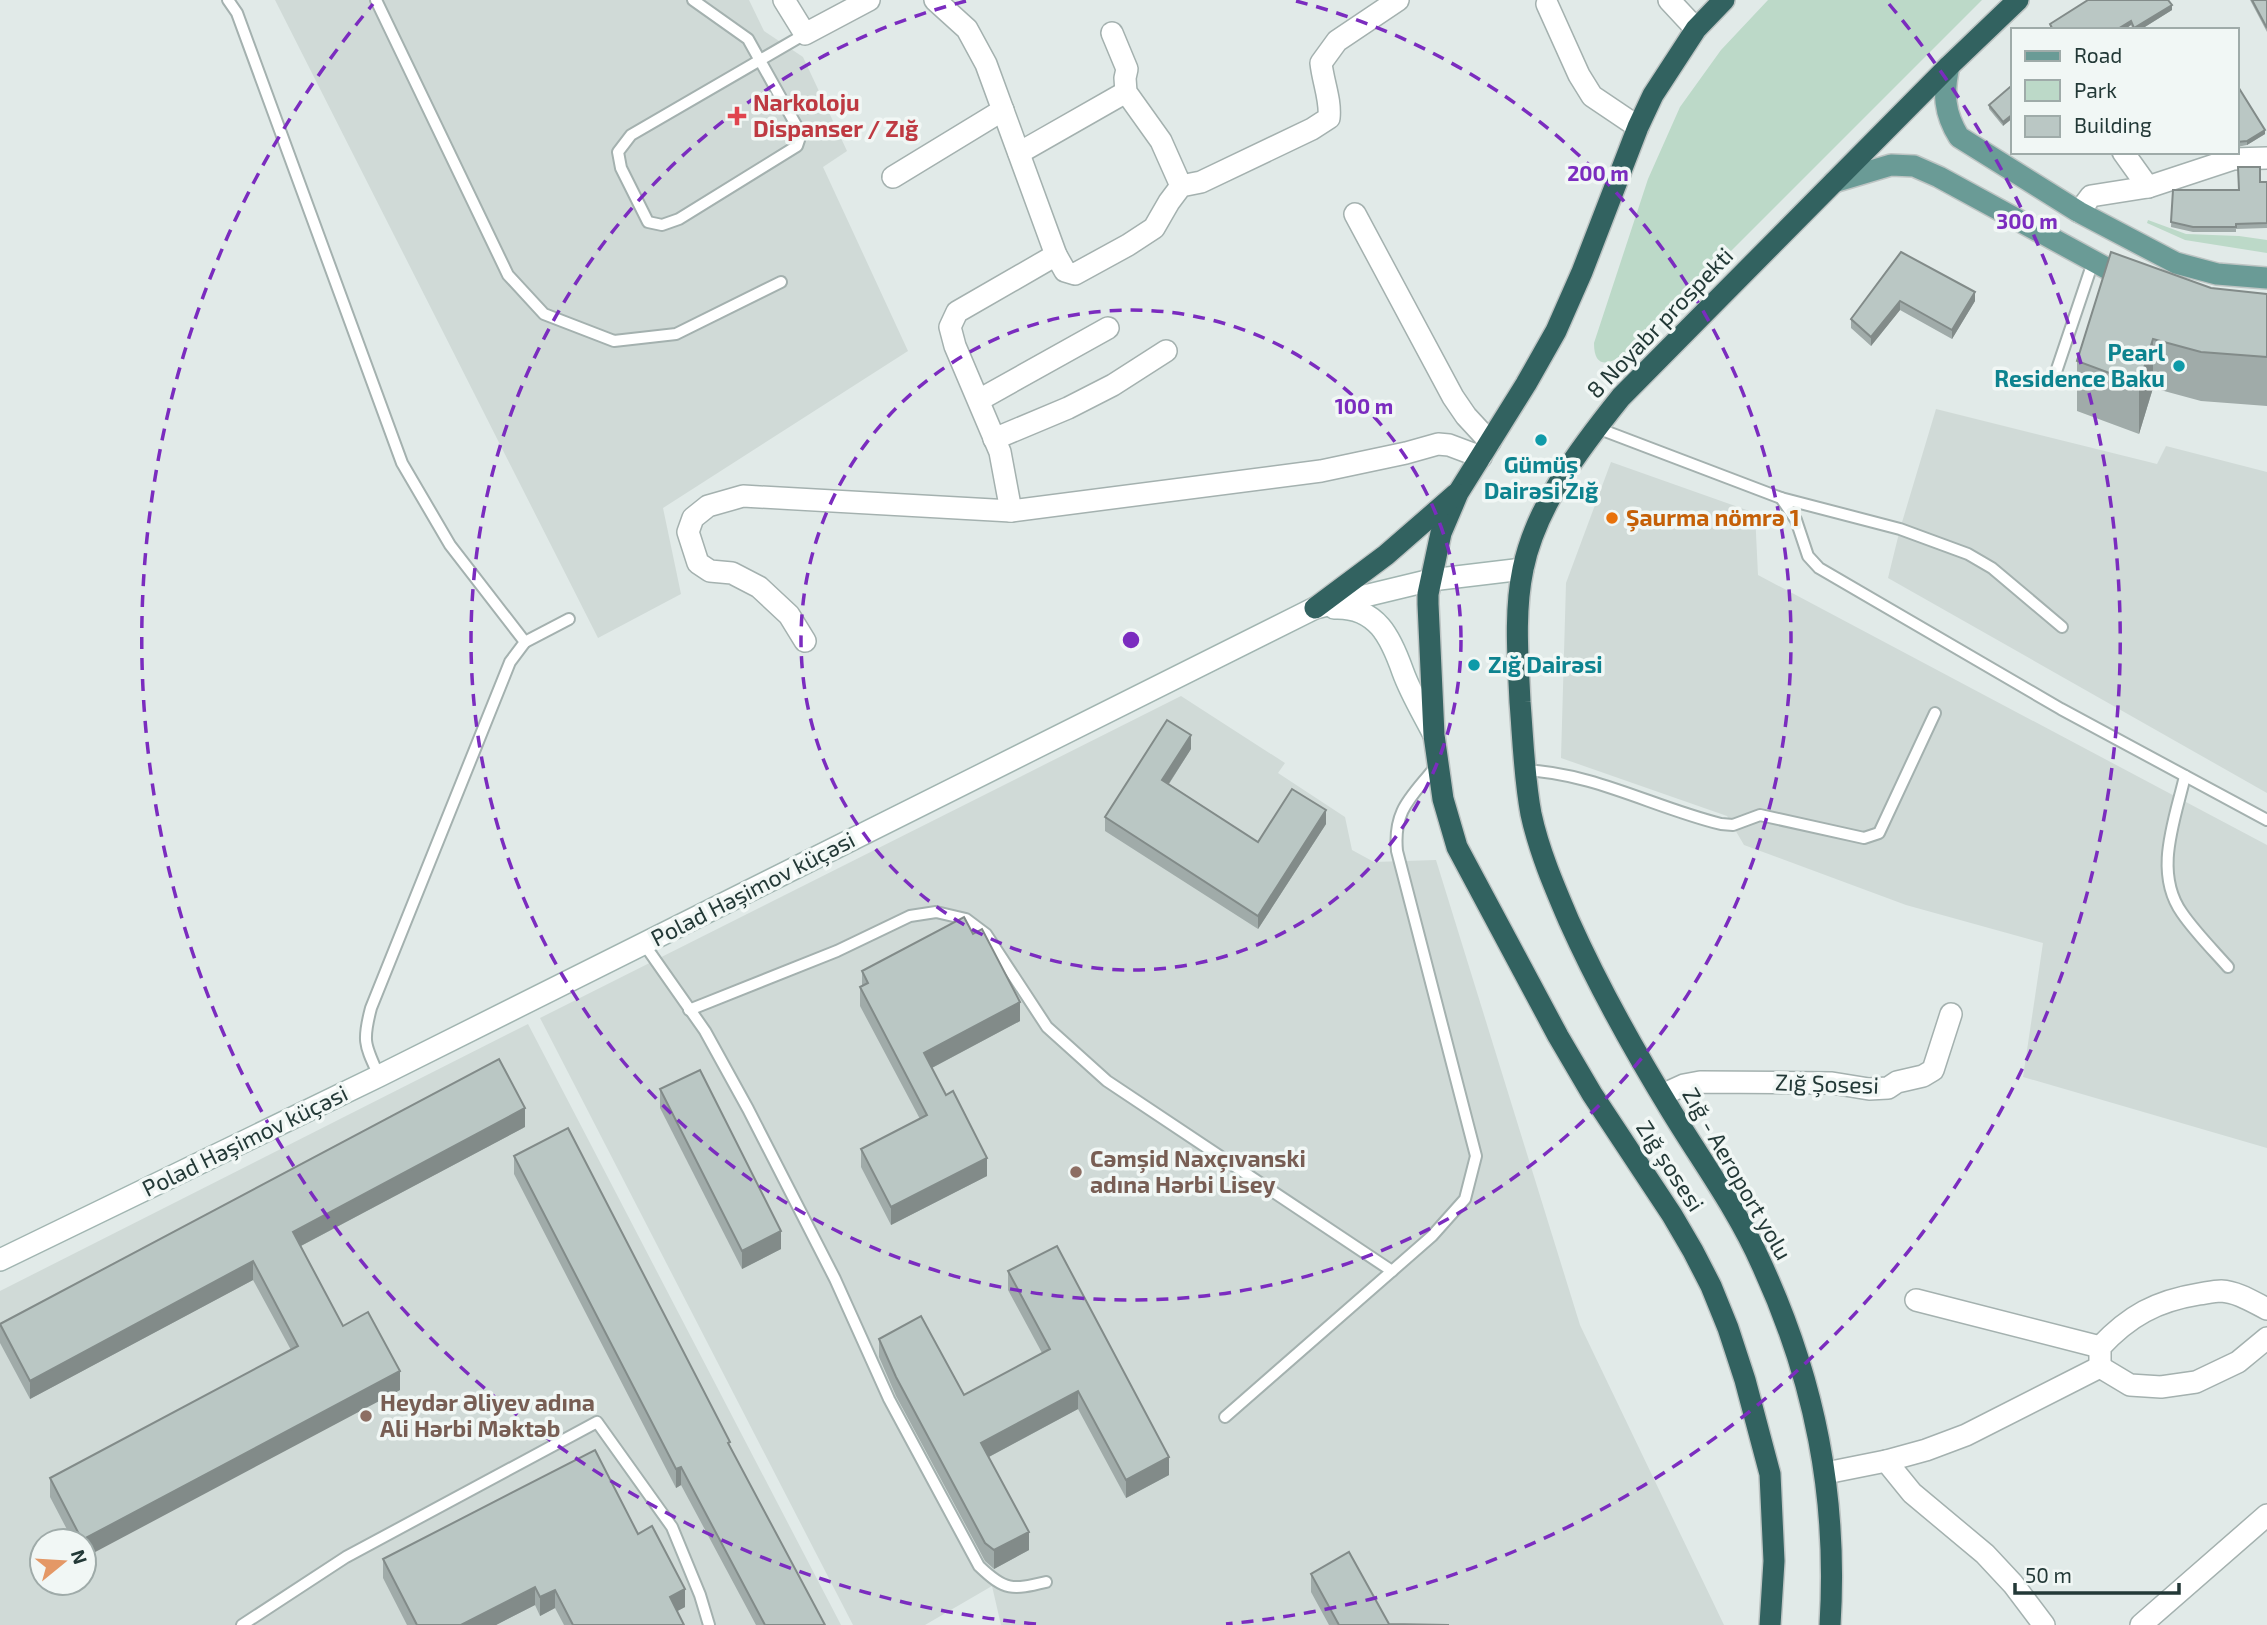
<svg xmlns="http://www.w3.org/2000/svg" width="2267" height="1625" font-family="'Exo 2',sans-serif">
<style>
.built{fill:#d0dad7;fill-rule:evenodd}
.green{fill:#bcd9c8}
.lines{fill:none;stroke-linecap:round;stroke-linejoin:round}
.lane-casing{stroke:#a4b1af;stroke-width:14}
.street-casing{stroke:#a4b1af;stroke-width:24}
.secondary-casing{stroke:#a1b5b1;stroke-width:24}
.primary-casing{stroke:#bdc4c3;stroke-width:24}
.highway-casing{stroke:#bdc4c3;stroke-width:24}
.lane{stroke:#fff;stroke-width:10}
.street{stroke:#fff;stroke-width:21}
.secondary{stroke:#fff;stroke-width:21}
.primary{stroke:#6a9b96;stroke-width:21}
.highway{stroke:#326260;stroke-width:21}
.wall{fill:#a0aba9}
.shaded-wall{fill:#828b89}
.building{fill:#bac7c4;stroke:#828b89;stroke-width:2}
.ring{fill:none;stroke:#7b2cbf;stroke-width:3.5;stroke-dasharray:12 9}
.health-dot{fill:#e0444e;stroke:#f1f7f5;stroke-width:2.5}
.culture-dot{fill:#0f9aa8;stroke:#f1f7f5;stroke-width:2.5}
.food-dot{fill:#e8710a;stroke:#f1f7f5;stroke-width:2.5}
.education-dot{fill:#8d6e63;stroke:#f1f7f5;stroke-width:2.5}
.labels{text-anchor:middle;stroke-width:7;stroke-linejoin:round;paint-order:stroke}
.health-label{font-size:23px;font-weight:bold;fill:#be3a42;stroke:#f1f7f5;text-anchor:start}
.street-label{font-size:23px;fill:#233937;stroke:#f1f7f5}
.culture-label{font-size:23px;font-weight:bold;fill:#0d838f;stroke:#f1f7f5;text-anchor:end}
.food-label{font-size:23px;font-weight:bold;fill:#c56008;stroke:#f1f7f5;text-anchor:start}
.education-label{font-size:23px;font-weight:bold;fill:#785e54;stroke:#f1f7f5;text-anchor:start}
.centre{fill:#7b2cbf;stroke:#f1f7f5;stroke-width:3.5}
.ring-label{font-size:21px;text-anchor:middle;font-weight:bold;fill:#7b2cbf;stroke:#f1f7f5;stroke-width:7;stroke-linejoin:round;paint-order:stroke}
</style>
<rect width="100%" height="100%" fill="#e1eae8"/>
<g class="built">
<polygon points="275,0 749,0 764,31 803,57 847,151 823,167 908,351 663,508 681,594 598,638"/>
<polygon points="1936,409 2157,464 2166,446 2267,472 2267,793 1888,578 1900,529"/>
<polygon points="1611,462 1755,513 1758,575 2267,845 2267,1148 2023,1077 2043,943 1906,905 1744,845 1727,816 1561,758 1566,583"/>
<polygon points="1181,696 1285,763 1278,773 1345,817 1352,850 1374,862 1436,860 1580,1325 1724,1625 1001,1625 992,1586 925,1625 853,1625 540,1018"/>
<path d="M528 1024 841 1625H0V1291ZM42 1541H84V1583H42Z"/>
</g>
<g class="green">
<path d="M1768 0H1982L1634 348C1619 358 1594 377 1594 343L1648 179 1680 107 1721 50Z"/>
<polygon points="2148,220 2186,234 2239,236 2267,240 2267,253 2185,240 2147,223"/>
</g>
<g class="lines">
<g class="lane-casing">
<g id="lane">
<path d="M228 0 237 13 402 463 450 545 525 642 510 662 371 1008C362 1042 365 1045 379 1076"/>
<polyline points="376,0 508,275 544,314 614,341 676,334 781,282"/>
<polyline points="693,0 748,39 801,134 797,146 679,219 662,225 648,222 621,168 618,152 631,135 805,34"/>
<polyline points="2056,372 2093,262"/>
<polyline points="1597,428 1781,498 1796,520 1808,556 1819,568 2061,709 2267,820"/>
<polyline points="1781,498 1900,529 1968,554 1992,568 2062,627"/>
<polyline points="525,642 569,619"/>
<path d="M1524 770C1594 773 1655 808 1721 824L1733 825 1760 815 1864 838 1879 833 1935 713"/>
<path d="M2185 776C2175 820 2153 872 2182 913 2195 932 2213 950 2228 967"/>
<path d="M644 944 705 1031 748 1109 835 1279 889 1399 979 1566C1005 1591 1012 1590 1046 1582"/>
<polyline points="689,1010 837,951 910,916 936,912 966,919 986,934 1047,1027 1107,1081 1392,1271"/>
<path d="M1225 1417 1432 1236 1465 1199 1476 1156 1397 851C1393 809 1412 797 1436 766"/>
<polyline points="242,1625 346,1557 597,1422 672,1527 700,1595 709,1625"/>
</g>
</g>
<g class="street-casing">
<g id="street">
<polyline points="784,0 805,34 869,0"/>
<path d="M935 0 967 29 986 64 1056 255 1065 271 1075 274 1128 245 1154 228 1169 202 1181 186 1201 182 1312 129 1329 118C1331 100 1323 82 1321 63L1337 41 1398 0"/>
<polyline points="1669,0 1696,29"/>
<polyline points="1547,4 1579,75 1592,96 1638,127"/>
<polyline points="1112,33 1127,69 1125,78 1126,92 1161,141 1181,186"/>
<polyline points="2123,152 2148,187"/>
<polyline points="1019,153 1126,92"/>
<polyline points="893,177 1003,110"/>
<polyline points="2079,212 2091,196 2148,187 2233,159 2267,158"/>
<polyline points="1355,214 1453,397 1466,416 1490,442"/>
<polyline points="979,400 1108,328"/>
<polyline points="994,439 1068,408 1113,385 1166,351"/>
<polyline points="1011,511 1000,452 955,346 950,327 957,312 1056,255"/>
<polyline points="805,641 789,615 759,587 732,573 710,571 698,563 688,532 693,518 708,506 743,496 1011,511 1321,471 1406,453 1438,444 1449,445 1481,457"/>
<polyline points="1662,1095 1684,1085 1700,1082 1832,1083 1869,1089 1888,1088 1897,1082 1923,1076 1933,1070 1951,1014"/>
<polyline points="1916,1300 2100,1347"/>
<path d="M2100 1367V1347C2129 1316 2156 1301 2199 1294 2206 1293 2214 1291 2221 1291 2238 1292 2253 1302 2267 1309"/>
<polyline points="2100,1367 2130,1385 2161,1387 2196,1382 2238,1362 2267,1338"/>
<polyline points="1886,1461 1926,1450 1966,1435 2100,1367"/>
<polyline points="1826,1473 1886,1461 1912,1493 1985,1554 2013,1584 2044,1625"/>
<polyline points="2141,1625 2267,1515"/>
</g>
</g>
<g class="secondary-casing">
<g id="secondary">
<path d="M1334 608C1377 606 1391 638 1403 672 1411 694 1424 715 1434 735"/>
<polyline points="0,1260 379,1076 1315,608 1431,580 1523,569"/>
</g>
</g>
<g class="primary-casing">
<g id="primary">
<path d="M1949 66C1943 93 1944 113 1959 137L2079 212 2176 263 2217 274 2267 278"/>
<polyline points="1834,182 1891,165 1914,166 1939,177 2130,281"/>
</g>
</g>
<g class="highway-casing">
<g id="highway">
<polyline points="1724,0 1696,29 1653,95 1638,127 1582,272 1556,331 1526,384 1458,493 1441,533 1428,594 1428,604 1434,735 1443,799 1457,847 1558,1036 1592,1094 1672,1215 1693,1251 1711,1286 1728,1328 1745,1380 1770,1474 1774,1561 1770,1625"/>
<polyline points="1315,608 1386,555 1456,494"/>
<path d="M1830 1625C1838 1497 1815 1380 1761 1263 1738 1211 1703 1163 1673 1114 1635 1052 1599 988 1569 921 1554 886 1539 851 1531 814 1524 777 1523 739 1520 702 1518 658 1514 612 1523 569 1536 505 1581 447 1621 397L1949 66 2018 0"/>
</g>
</g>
<use href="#lane" class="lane"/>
<use href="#street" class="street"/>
<use href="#secondary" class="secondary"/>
<use href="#primary" class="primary"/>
<use href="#highway" class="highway"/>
</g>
<g class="wall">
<polygon points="2250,0 2267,0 2267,32"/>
<polygon points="2172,10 2140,30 2133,30 2131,25 2124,30 2050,29 2050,24"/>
<polygon points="2237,85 2265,134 2247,145 2237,147"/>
<polygon points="2012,89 2003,126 1989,109 1989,105"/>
<polygon points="2260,182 2267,182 2267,228 2236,229 2236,232 2193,232 2171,227 2173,190 2238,190"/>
<polygon points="1901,252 1975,301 1952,339 1900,310 1871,346 1851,328 1851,319"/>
<polygon points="2211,288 2267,294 2267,406 2201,401 2153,388 2139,434 2077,411 2077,361"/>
<polygon points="1191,749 1169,784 1258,842 1326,824 1258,929 1105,831 1105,817"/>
<polygon points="862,971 1020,1021 932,1068 987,1176 891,1225 861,1167 861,1149 920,1119 860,1006 860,987 862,986"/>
<polygon points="660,1089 781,1249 742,1269 660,1108"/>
<polygon points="525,1127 301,1246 343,1326 400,1390 84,1541 73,1541 50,1497 50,1478 291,1350 253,1280 30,1399 0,1343 0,1324"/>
<polygon points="514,1156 730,1447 825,1625 756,1625 681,1485 676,1488 514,1174"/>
<polygon points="1008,1271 1169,1475 1126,1498 1078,1409 989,1457 1029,1550 994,1569 985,1561 896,1396 879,1357 879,1339 964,1395 1042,1353 1008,1290"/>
<polygon points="638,1534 685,1607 677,1611 684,1625 564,1625 555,1608 540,1616 535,1605 496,1625 407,1625 383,1578 383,1559"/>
<polygon points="1311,1574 1389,1624 1449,1625 1329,1625 1311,1592"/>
</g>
<g class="shaded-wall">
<polygon points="2172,5 2172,10 2140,30 2134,30 2134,28"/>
<polygon points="2131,21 2131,25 2124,30 2116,30"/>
<polygon points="2013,114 2013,118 2003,126 2003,122"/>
<polygon points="2265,130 2265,134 2247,145 2247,141"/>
<polygon points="1975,292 1975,301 1952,339 1952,330"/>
<polygon points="1900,301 1900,310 1871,346 1871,337"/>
<polygon points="2153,339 2153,388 2139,434 2139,384"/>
<polygon points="1191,735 1191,749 1162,794 1162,780"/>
<polygon points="1326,810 1326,824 1258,929 1258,916"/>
<polygon points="1020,1002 1020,1021 924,1072 924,1053"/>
<polygon points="525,1108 525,1127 293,1250 293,1232"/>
<polygon points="987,1158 987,1176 891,1225 891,1207"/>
<polygon points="781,1231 781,1249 742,1269 742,1251"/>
<polygon points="253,1261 253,1280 30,1399 30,1381"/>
<polygon points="400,1371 400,1390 84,1558 84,1541 82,1540"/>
<polygon points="1078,1391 1078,1409 981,1461 981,1443"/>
<polygon points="1169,1457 1169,1475 1126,1498 1126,1480"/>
<polygon points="681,1467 681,1485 676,1488 676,1469"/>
<polygon points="1029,1532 1029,1550 994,1569 994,1550"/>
<polygon points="535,1587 535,1605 496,1625 461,1625"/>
<polygon points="685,1589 685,1607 670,1615 670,1597"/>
<polygon points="555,1590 555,1608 540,1616 540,1597"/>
</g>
<g class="building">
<polygon points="2088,0 2168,0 2172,5 2134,28 2131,21 2116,30 2053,30 2050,24"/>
<polygon points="2252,0 2267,0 2267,28"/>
<polygon points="2237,85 2265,130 2247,141 2237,142"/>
<polygon points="2010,87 2012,89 2013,89 2013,114 2003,122 1989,105"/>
<polygon points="2238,167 2260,167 2260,182 2267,182 2267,223 2236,224 2236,227 2193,227 2171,222 2173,190 2239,190"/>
<polygon points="1901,252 1975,292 1952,330 1900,301 1871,337 1851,319"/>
<polygon points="2111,252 2211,288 2267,294 2267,357 2201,352 2153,339 2139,384 2077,361"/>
<polygon points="1167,720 1191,735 1162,780 1258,842 1292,789 1326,810 1258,916 1105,817"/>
<polygon points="964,917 973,934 982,929 1020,1002 924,1053 946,1095 953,1091 987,1158 891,1207 861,1149 927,1115 860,987 868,983 862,971"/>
<polygon points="499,1059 525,1108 293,1232 343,1326 368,1312 400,1371 82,1540 50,1478 298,1346 253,1261 30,1381 0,1324"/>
<polygon points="700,1070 781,1231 742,1251 660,1089"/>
<polygon points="568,1128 730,1442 728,1443 825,1625 765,1625 681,1467 676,1469 514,1156"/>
<polygon points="1057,1246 1169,1457 1126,1480 1078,1391 981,1443 1029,1532 994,1550 985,1543 896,1377 879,1339 921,1316 964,1395 1050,1349 1008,1271"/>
<polygon points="595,1450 638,1534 652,1526 685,1589 670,1597 684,1625 573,1625 555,1590 540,1597 535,1587 461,1625 417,1625 383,1559"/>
<polygon points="1349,1552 1389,1624 1449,1625 1339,1625 1311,1574"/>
</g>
<g class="ring">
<circle cx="1131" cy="640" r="330"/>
<path d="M1296 1A660 660 0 1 1 966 1"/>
<path d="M1036 1624A989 989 0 0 1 373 4M1889 4A989 989 0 0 1 1226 1624"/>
</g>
<path class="health-dot" d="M733.5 105.5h7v7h7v7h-7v7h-7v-7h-7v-7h7z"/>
<g class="culture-dot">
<circle cx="2179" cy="366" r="7"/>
<circle cx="1541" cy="440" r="7"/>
<circle cx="1474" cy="665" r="7"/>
</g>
<circle class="food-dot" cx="1612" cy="518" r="7"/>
<g class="education-dot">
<circle cx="1076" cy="1172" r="7"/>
<circle cx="366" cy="1416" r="7"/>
</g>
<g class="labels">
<g class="health-label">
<text x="753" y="111">Narkoloju<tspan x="753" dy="26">Dispanser / Zığ</tspan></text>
</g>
<g class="street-label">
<text transform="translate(1660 323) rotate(-46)" y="8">8 Noyabr prospekti</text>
<text transform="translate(753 889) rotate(-27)" y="8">Polad Həşimov küçəsi</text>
<text transform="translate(1827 1084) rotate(2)" y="8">Zığ Şosesi</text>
<text transform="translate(245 1141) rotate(-26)" y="8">Polad Həşimov küçəsi</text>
<text transform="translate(1670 1166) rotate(57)" y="8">Zığ şosesi</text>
<text transform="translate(1737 1174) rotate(60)" y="8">Zığ - Aeroport yolu</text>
</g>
<g class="culture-label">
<text x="2165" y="361">Pearl<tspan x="2165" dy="26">Residence Baku</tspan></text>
<text x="1541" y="473" text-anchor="middle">Gümüş<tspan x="1541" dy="26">Dairəsi Zığ</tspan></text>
<text x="1488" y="673" text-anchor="start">Zığ Dairəsi</text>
</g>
<g class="food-label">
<text x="1626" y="526">Şaurma nömrә 1</text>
</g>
<g class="education-label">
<text x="1090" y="1167">Cəmşid Naxçıvanski<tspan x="1090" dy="26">adına Hərbi Lisey</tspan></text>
<text x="380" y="1411">Heydər Əliyev adına<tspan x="380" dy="26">Ali Hərbi Məktəb</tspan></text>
</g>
</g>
<circle cx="1131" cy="640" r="10" class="centre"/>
<g class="ring-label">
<text x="1598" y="181">200 m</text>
<text x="2027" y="229">300 m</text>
<text x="1364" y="414">100 m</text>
</g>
<rect x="2011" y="28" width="228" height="126" fill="#f1f7f5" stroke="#9faba9" stroke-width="2"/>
<rect x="2025" y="51" width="35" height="10" fill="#6a9b96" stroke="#9faba9" stroke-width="2"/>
<text x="2074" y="63" font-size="21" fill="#233937">Road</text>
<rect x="2025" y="80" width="35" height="21" fill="#bcd9c8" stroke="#9faba9" stroke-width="2"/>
<text x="2074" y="98" font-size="21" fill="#233937">Park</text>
<rect x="2025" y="116" width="35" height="21" fill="#bac7c4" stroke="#9faba9" stroke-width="2"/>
<text x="2074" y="133" font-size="21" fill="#233937">Building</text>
<g transform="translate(63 1562) rotate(72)"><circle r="33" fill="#f1f7f5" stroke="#9faba9" stroke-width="2"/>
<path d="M0-5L12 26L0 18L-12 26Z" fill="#e49866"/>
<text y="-10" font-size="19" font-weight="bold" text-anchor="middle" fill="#233937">N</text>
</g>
<path d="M2015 1583v10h164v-10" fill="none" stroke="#233937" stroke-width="3.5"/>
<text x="2025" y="1583" font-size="21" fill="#233937" stroke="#f1f7f5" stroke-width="5" paint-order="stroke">50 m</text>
</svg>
